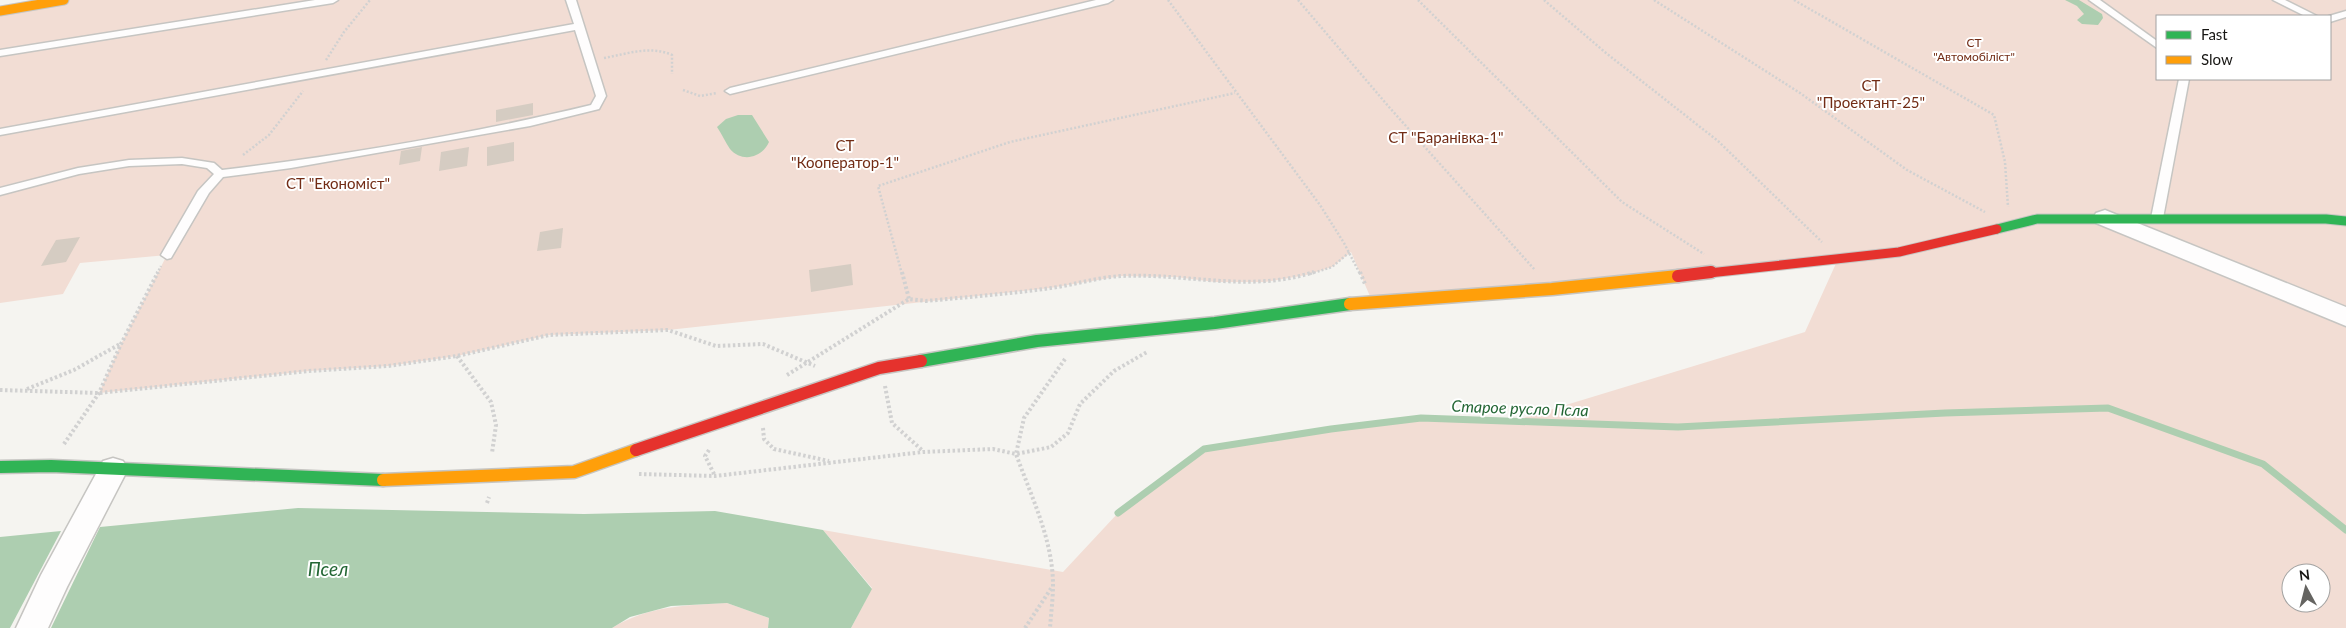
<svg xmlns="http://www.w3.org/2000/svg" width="2346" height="628" font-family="Lato,sans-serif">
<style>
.green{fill:#f2ddd4;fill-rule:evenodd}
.water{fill:#adceb0}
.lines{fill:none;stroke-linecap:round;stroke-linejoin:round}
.stream{stroke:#adceb0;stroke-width:7}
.building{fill:#d5ccc2}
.lane-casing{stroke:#c6c5c2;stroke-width:3}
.street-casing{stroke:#c6c5c2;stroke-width:3}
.fast-far1-casing{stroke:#c6c5c2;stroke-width:11}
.fast-casing{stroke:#c6c5c2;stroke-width:15}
.slow-far1-casing{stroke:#c6c5c2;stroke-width:11}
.slow-casing{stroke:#c6c5c2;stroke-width:15}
.jam-far1-casing{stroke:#c6c5c2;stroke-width:11}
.jam-casing{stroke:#c6c5c2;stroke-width:15}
.path-far1{stroke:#d1d1d1;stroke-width:2.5;stroke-dasharray:2 2;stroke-linecap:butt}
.path{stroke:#d1d1d1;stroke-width:4;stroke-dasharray:2.5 2.5;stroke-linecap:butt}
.lane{fill:#fefdfd;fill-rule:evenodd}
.street{fill:#fefdfd;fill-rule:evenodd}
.fast-far1{stroke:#30b455;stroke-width:9}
.fast{stroke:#30b455;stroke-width:12}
.slow-far1{stroke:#ff9f0a;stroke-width:9}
.slow{stroke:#ff9f0a;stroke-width:12}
.jam-far1{stroke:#e5322d;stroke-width:9}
.jam{stroke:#e5322d;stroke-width:12}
.labels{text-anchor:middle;stroke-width:4;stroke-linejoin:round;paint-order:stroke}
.far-park-label{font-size:12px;fill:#722c15;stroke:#fff}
.park-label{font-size:15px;fill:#722c15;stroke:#fff}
.water-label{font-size:16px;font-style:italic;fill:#236634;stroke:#fff}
.near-water-label{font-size:19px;font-style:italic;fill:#236634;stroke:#fff}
</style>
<rect width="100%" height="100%" fill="#f5f4f0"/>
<g class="green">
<path d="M64 0H2346V628H851L872 588 823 530 1063 572 1118 513 1204 449 1331 429 1421 418 1507 423 1805 332 1838 259 1372 301 1351 252 1332 267 1306 275 1265 282H1215L1176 277 1121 276 1050 288 668 330 549 335 457 356 388 366 309 371 99 393 121 344 167 255 80 263 63 294 0 303V11ZM2157 16H2330V79H2157ZM2291 573H2321V603H2291Z"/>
<path d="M727 603 769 618 768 628H612C648 606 686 605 727 603Z"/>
</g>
<g class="water">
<polygon points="2065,0 2079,0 2102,14 2103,18 2098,25 2082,24 2077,20 2084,14 2077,6"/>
<path d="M738 115H752L769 142C762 158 742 163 730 149 725 142 722 134 717 127L726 119Z"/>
<polygon points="298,508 584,514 715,511 823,530 872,589 851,628 768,628 769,618 727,603 671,606 630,617 612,628 51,628 100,527"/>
<polygon points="61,531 10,628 0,628 0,537"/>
</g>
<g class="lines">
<polyline class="stream" points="1118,513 1204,449 1331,429 1421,418 1678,427 1945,413 2108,408 2263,464 2346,530"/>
</g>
<g class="building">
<polygon points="533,103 533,115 496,122 496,110"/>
<polygon points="514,142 514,161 487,166 487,147"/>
<polygon points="422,147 420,161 399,165 401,151"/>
<polygon points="469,147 467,166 439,171 441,152"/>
<polygon points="563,228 561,248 537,251 540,232"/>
<polygon points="80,237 66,262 41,266 56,240"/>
<polygon points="851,264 853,285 811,292 809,270"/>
</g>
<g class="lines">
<g class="lane-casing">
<g id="lane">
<polygon points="315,0 338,0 333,3 0,56 0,50"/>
<path d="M566 0H576L606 96 599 109 530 126 291 168 223 177 209 193 171 258 167 259 161 255 198 191 214 174 207 168 182 164 129 166 79 174 0 195V188L78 168 129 160 182 158 214 163 222 170C345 155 471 134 591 105L596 96 575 30 0 135V129L574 24Z"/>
<polygon points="1096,0 1113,0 1108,3 730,94 725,91 730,88"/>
<polygon points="2089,0 2100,0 2157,41 2157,48"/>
<polygon points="2273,0 2285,0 2317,16 2305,16"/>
<polygon points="2346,11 2346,17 2330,22 2329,16"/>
<polygon points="2179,79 2189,79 2163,218 2157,222 2151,218"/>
</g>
</g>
<g class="street-casing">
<g id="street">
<polygon points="2105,210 2346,307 2346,326 2096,223 2093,218 2096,213"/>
<polygon points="113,458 123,461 128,469 67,587 48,628 16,628 41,575 103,461"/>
</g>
</g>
<g class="fast-far1-casing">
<polyline id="fast-far1" points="1997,229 2037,219 2326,219 2346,221"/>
</g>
<g class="fast-casing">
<g id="fast">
<polyline points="921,361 1037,341 1215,323 1350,304"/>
<polyline points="0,467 51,466 383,480"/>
</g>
</g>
<g class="slow-far1-casing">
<polyline id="slow-far1" points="0,11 64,0"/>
</g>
<g class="slow-casing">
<g id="slow">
<polyline points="1350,304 1552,289 1678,276"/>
<polyline points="383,480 574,472 636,450"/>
</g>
</g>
<g class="jam-far1-casing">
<polyline id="jam-far1" points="1700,274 1899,252 1997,229"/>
</g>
<g class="jam-casing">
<g id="jam">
<polyline points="1678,276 1711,272"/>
<polyline points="636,450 879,368 921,361"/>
</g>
</g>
<g class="path-far1">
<polyline points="1168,0 1320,205 1344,243 1360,274"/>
<polyline points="1298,0 1389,107 1535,270"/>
<polyline points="1418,0 1622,202 1704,254"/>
<polyline points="1544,0 1606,53 1718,141 1822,242"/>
<polyline points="1654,0 1800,93 1907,170 1985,212"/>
<polyline points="1794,0 1994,115 2005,162 2008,207"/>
<path d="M604 58C627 54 650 45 672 55V74"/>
<polyline points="326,60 344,32 370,0"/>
<polyline points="683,90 700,96 717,93"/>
<polyline points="243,155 269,135 303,91"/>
<polyline points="157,274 161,266"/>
<polyline points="902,274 878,186 1010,142 1235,93"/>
<polyline points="1310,274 1332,267 1351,251"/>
</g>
<g class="path">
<polyline points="902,272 909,299"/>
<polyline points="1360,272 1365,284"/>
<polyline points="457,356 491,402 496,425 492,453"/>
<polyline points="1065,359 1024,418 1016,454 1051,447 1068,433 1080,404 1114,371 1147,352"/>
<path d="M787 375 909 299 926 301C967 297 1009 294 1051 288 1074 285 1098 277 1122 276 1188 273 1249 293 1314 272"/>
<polyline points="885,386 892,423 923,451"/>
<polyline points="27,389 74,370 120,344"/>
<polyline points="0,390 99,393 309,371 388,366 457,356 549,335 668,330 716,346 763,344 815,366"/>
<polyline points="763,428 764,439 774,449 829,461"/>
<polyline points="64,444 99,393 121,344 158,272"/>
<polyline points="709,450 705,456 715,476"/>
<path d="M639 474 715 476 923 452 993 449 1016 454C1031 496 1053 540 1053 585 1053 599 1051 614 1050 628"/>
<polyline points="487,503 489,497"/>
<polyline points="1025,628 1052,587"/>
</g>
<use href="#lane" class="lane"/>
<use href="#street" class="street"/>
<use href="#fast-far1" class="fast-far1"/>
<use href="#fast" class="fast"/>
<use href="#slow-far1" class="slow-far1"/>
<use href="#slow" class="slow"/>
<use href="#jam-far1" class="jam-far1"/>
<use href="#jam" class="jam"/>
</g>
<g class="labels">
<g class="far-park-label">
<text x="1974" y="47">СТ<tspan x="1974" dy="14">"Автомобіліст"</tspan></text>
</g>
<g class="park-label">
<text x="1871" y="91">СТ<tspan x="1871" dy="17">"Проектант-25"</tspan></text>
<text x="1446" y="143">СТ "Баранівка-1"</text>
<text x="845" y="151">СТ<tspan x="845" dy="17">"Кооператор-1"</tspan></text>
<text x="338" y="189">СТ "Економіст"</text>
</g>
<g class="water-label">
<text transform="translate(1520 408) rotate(2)" y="6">Старое русло Псла</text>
</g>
<g class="near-water-label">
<text x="328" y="576">Псел</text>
</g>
</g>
<rect x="2156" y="15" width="175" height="65" fill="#ffffff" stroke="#a2a2a1"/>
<rect x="2166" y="31" width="25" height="8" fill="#30b455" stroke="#a2a2a1"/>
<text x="2201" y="40" font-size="15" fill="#171614">Fast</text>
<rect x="2166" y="56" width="25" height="8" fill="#ff9f0a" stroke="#a2a2a1"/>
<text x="2201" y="65" font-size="15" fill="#171614">Slow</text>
<g transform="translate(2306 588) rotate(353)"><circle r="24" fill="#ffffff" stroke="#a2a2a1"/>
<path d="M0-4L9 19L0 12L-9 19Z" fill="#656461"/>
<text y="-8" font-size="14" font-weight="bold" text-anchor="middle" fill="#171614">N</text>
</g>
</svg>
